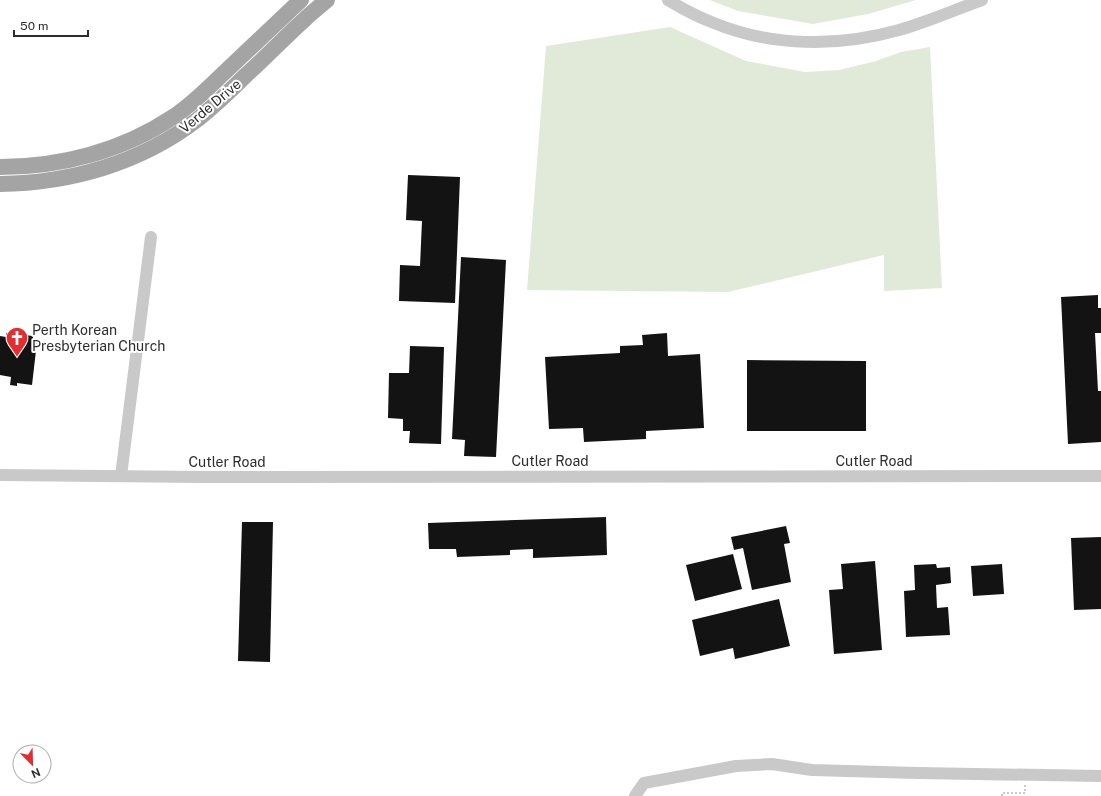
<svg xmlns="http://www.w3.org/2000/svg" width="1101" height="796" font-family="'Public Sans',sans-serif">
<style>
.green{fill:#e1ead9}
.building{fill:#131313}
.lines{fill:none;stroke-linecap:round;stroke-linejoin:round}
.path{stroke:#c9c9c9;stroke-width:2;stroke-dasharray:2 2;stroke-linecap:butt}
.minor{stroke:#c9c9c9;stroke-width:12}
.major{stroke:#a4a4a4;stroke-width:16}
.labels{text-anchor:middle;stroke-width:4;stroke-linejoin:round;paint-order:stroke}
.street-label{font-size:14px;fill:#2c2c2c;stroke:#fff}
.poi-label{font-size:14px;fill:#2c2c2c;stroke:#fff;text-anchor:start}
</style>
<rect width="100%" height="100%" fill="#fff"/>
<g class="green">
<polygon points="710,0 916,0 868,14 813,24 738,11"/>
<polygon points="670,27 746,61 805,72 839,70 876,61 901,52 930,47 942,288 884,291 884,255 728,292 527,290 546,46"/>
</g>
<g class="building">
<polygon points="408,175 460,177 455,303 399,301 400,265 420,266 422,221 406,220"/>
<polygon points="461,257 506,260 496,457 464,456 465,440 452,439"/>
<polygon points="1098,295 1098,308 1101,308 1101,333 1095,333 1098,391 1101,391 1101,442 1068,444 1061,297"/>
<polygon points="6,333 33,336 33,341 37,342 32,385 17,383 17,386 10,385 11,377 0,375 0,336 6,337"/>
<polygon points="667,333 668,356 700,354 704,428 646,431 646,439 584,442 583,428 549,429 545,357 620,353 620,346 643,345 642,335"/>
<polygon points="410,346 444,347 441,444 409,443 410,431 403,431 403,419 388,418 389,373 409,373"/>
<polygon points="747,360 866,361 866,431 747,431"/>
<polygon points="606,517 607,555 533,558 533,549 510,550 510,555 457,557 456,549 429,549 428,523"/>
<polygon points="242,522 273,522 270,662 238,661"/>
<polygon points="786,526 790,543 784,544 791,582 752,590 743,548 734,550 731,537"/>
<polygon points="1101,537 1101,609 1074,610 1071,538"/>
<polygon points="733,554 742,589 695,601 686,565"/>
<polygon points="875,561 882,650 834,654 829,590 843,589 841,564"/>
<polygon points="936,564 937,568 950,567 951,583 936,585 937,608 948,607 950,635 906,637 904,591 915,590 914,565"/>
<polygon points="1002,564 1004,594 973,596 971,566"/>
<polygon points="779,599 790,646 735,659 733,648 700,656 692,620"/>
</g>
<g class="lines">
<polyline class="path" points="1002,796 1002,793 1025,793 1025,784"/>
<g class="minor">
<path d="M668 0C683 9 698 17 714 23 772 47 839 47 899 30 927 22 954 10 982 0"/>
<polyline points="0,475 203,477 1101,476"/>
<polyline points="121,476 151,237"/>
<polyline points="635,796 644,783 736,766 772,764 812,770 918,773 1101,776"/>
</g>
<g class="major">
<path d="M0 167C61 167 122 151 173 117 193 104 210 86 228 69 252 46 277 23 301 0"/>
<path d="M0 184C71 183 141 163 198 119 214 106 230 91 245 76 265 58 284 38 304 20 311 13 319 7 327 0"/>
</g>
</g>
<defs>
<g id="church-pin" transform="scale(1.15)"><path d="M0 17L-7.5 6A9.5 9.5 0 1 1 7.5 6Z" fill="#e42d2f" stroke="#fff"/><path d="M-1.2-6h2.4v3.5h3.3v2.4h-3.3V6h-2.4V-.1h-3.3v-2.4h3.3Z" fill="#fff"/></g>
</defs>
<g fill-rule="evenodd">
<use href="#church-pin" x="17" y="338"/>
</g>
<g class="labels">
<g class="street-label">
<text transform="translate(210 106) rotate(-40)" y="5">Verde Drive</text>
<text x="550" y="466">Cutler Road</text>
<text x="874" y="466">Cutler Road</text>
<text x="227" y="467">Cutler Road</text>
</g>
<g class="poi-label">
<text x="32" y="335">Perth Korean<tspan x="32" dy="16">Presbyterian Church</tspan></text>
</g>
</g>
<g transform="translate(32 764) rotate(157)"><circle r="19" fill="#ffffff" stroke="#ababab"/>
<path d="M0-3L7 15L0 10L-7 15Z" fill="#e42d2f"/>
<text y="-6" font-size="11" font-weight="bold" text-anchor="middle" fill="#2c2c2c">N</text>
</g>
<path d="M14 30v6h74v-6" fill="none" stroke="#2c2c2c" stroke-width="2"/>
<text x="20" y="30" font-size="12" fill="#2c2c2c" stroke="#ffffff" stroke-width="3" paint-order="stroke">50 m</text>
</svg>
